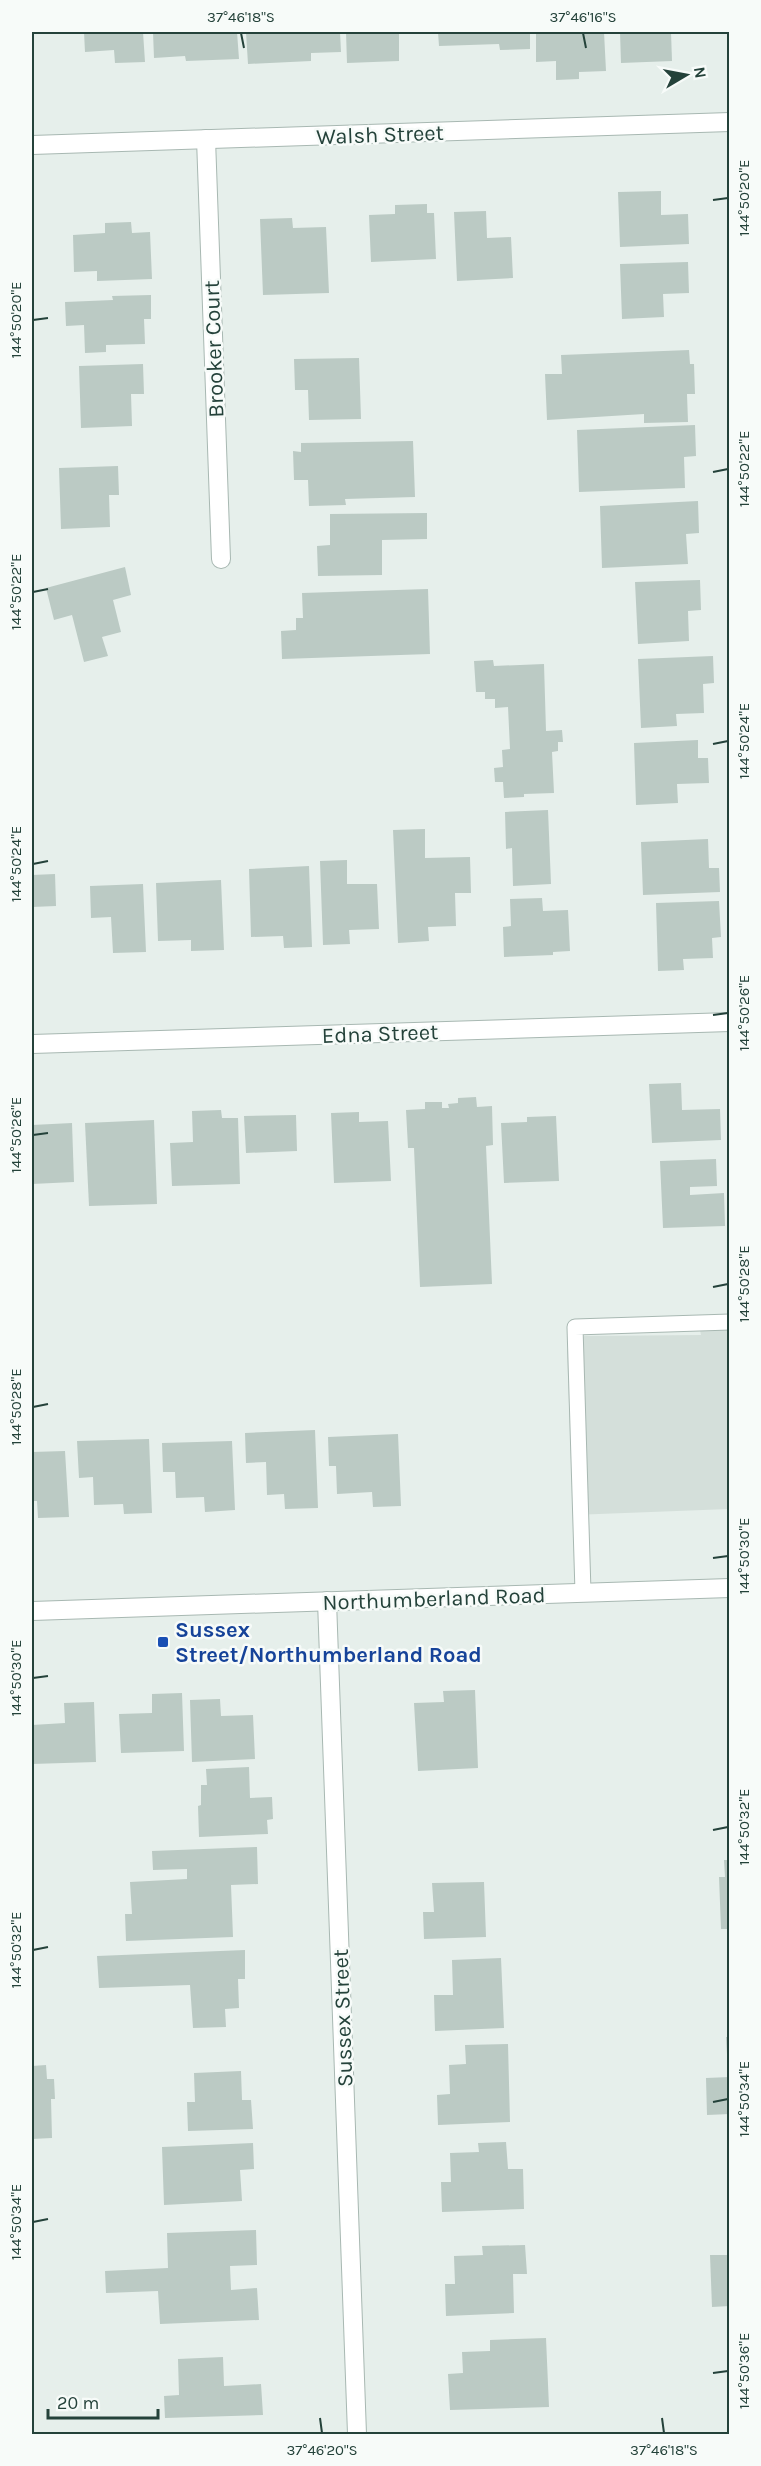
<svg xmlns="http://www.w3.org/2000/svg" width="761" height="2466" font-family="Karla,sans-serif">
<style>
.built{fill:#d4dfda}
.building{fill:#bbcac4}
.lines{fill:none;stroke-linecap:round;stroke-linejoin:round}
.service-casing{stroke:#a8b8b2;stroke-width:17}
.minor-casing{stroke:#a8b8b2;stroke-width:20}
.tertiary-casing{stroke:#a8b8b2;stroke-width:20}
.service{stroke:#fff;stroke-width:15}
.minor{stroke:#fff;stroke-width:18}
.tertiary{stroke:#fff;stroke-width:18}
.ticks{fill:none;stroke:#24423a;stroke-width:2}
.transit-dot{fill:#1a4fb4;stroke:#f7fbf9;stroke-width:2}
.labels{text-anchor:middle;stroke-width:5;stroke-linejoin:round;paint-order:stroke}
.street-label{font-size:22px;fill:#24423a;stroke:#f7fbf9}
.transit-label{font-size:22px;font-weight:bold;fill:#164399;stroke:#f7fbf9;text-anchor:start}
.neatline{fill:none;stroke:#24423a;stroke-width:2}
.ticks-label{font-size:15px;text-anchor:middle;fill:#24423a}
</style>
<rect width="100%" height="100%" fill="#e6efeb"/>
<polygon class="built" points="729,1322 729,1509 573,1515 567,1350 584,1336 701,1335 699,1324"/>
<g class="building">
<polygon points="84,32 143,32 145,62 115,63 114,50 85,52"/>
<polygon points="153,32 237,32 239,59 186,61 185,56 154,58"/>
<polygon points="246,32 340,32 341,52 311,53 311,61 248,64"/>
<polygon points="346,32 399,32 399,61 347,63"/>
<polygon points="438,32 530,32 530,49 500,50 499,44 439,46"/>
<polygon points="536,32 604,32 606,71 579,72 579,79 556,80 556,61 536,62"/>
<polygon points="620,32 671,32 672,61 621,63"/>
<polygon points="661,191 661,215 688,214 689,244 620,247 618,192"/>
<polygon points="427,204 427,213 434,213 436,259 371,262 369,215 395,214 395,205"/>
<polygon points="486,211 487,238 511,237 513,278 457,281 454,212"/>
<polygon points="292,218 293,228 326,227 329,293 263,295 260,219"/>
<polygon points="131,222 132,233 150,232 152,279 97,281 97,271 74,272 73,235 105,233 105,223"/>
<polygon points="688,262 689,293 663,294 664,317 622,319 620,264"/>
<polygon points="151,295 151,319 144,319 145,344 106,345 106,352 85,353 84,325 66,326 65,302 113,300 112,296"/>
<polygon points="689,350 690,364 694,364 695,394 687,394 688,422 644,423 644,414 547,420 545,374 562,374 561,355"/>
<polygon points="359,358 361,419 309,420 308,390 295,390 294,359"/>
<polygon points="143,364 144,394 131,394 132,426 81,428 79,366"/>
<polygon points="695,425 696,456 684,457 685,488 579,492 577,430"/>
<polygon points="413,441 415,497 345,499 346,505 309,506 308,480 294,480 293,451 301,452 301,443"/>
<polygon points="118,466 119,495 109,495 110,527 61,529 59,468"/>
<polygon points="698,501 699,533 686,534 688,564 602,568 600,506"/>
<polygon points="427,513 427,539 382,540 382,575 318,576 317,546 330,545 330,514"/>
<polygon points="125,567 131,595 113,600 121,632 102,637 108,656 84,662 72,615 54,620 46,588"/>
<polygon points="700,580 701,610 688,611 689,641 638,644 635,582"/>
<polygon points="428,589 430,654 282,659 281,631 296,630 296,618 303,618 302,593"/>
<polygon points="713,656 714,683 703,684 704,713 676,714 677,726 641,728 638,659"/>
<polygon points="493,660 494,666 544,664 546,731 562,730 563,742 558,742 558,751 552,752 554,793 524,794 524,797 504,798 503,782 495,782 494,768 503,767 502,750 510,749 508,707 495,708 495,699 485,699 485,692 476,692 474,661"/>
<polygon points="698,740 698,758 708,758 709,783 677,784 678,803 636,805 634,743"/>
<polygon points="548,810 551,884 513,886 512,848 506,849 505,812"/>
<polygon points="425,829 425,858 470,857 471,893 455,893 456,926 428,927 429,941 398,943 393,830"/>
<polygon points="708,839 709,868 719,868 720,892 643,895 641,842"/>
<polygon points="347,860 347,884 377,884 379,929 349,930 350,944 323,945 320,861"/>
<polygon points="309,866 312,947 284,948 283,936 251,937 249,869"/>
<polygon points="55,874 56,906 32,907 32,875"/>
<polygon points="221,880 224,950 191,951 191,940 158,941 156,883"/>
<polygon points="143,884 146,952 113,953 111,917 91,918 90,886"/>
<polygon points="542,898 543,911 568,910 570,951 553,952 553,955 504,957 503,927 511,926 510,899"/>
<polygon points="719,901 721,937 712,938 713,958 683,959 684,970 658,971 656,903"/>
<polygon points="681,1083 682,1110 720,1109 721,1140 652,1143 649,1084"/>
<polygon points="476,1097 477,1107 492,1106 493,1145 486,1146 492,1284 420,1287 414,1148 408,1148 406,1110 425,1109 425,1102 442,1102 442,1108 449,1108 448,1104 458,1103 458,1098"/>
<polygon points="221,1110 222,1118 238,1118 240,1184 172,1186 170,1143 193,1142 192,1111"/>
<polygon points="359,1112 359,1122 388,1121 391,1181 334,1183 331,1113"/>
<polygon points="296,1115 297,1151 246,1153 244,1116"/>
<polygon points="556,1116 559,1181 504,1183 501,1123 527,1122 527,1117"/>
<polygon points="154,1120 157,1204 89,1206 85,1123"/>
<polygon points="72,1123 74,1182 32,1184 32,1125"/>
<polygon points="716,1159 717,1186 690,1187 690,1195 724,1193 725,1226 663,1228 660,1161"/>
<polygon points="315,1430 318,1508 285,1509 284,1494 267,1495 266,1462 246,1463 245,1433"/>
<polygon points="398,1434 401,1506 373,1507 372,1492 337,1494 336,1466 329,1466 328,1437"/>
<polygon points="149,1439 152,1513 124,1514 123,1504 94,1505 93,1477 79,1478 77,1441"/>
<polygon points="232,1441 235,1510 205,1512 204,1497 176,1498 175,1472 163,1472 162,1443"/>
<polygon points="65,1451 69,1517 38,1518 37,1501 32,1501 32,1452"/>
<polygon points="475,1690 478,1768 418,1771 414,1703 444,1702 443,1691"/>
<polygon points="182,1693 184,1751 121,1753 119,1714 152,1713 152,1694"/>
<polygon points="220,1699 221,1716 253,1715 255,1759 192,1762 190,1700"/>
<polygon points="94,1702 96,1762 32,1764 32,1725 65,1723 64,1703"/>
<polygon points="249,1767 250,1798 272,1797 273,1819 267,1820 268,1834 199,1837 198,1806 201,1805 201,1785 207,1785 206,1769"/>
<polygon points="257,1847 258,1884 231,1885 233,1937 126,1941 125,1914 132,1914 130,1882 187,1879 187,1869 153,1870 152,1851"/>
<polygon points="724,1860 730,1860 730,1929 721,1929 719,1877 725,1877"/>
<polygon points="484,1882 486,1937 424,1939 423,1912 434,1912 432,1883"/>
<polygon points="245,1950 245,1979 238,1979 239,2008 225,2009 226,2027 193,2028 190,1985 99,1988 97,1956"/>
<polygon points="501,1958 504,2028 435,2031 434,1995 453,1995 452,1960"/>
<polygon points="726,2037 730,2037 730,2072 728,2072"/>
<polygon points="508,2044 510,2122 438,2125 437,2095 450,2094 449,2065 466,2064 465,2045"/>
<polygon points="46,2065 47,2079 54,2079 55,2099 51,2099 52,2138 32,2139 32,2066"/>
<polygon points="241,2071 242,2100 251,2100 253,2129 188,2131 187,2102 195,2102 194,2073"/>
<polygon points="730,2077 730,2114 707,2115 706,2078"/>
<polygon points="506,2142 508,2169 523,2169 524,2209 442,2212 441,2182 451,2182 450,2153 479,2152 478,2143"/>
<polygon points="253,2143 254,2169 240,2170 242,2201 164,2205 162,2147"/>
<polygon points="256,2230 257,2265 230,2266 231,2290 257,2288 259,2320 160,2324 158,2291 106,2293 105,2271 168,2268 167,2233"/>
<polygon points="525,2245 527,2274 513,2274 514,2313 446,2316 445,2284 455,2284 454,2256 483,2255 482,2246"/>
<polygon points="710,2255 730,2255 730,2306 712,2307"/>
<polygon points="546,2338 549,2407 450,2410 448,2374 463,2373 462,2352 490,2351 490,2340"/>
<polygon points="223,2357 224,2386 261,2384 263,2415 165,2418 164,2396 179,2395 178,2359"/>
</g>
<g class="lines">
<g class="service-casing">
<polyline id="service" points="583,1592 575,1327 730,1322"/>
</g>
<g class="minor-casing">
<g id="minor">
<polyline points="206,139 221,559"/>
<polyline points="32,145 730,122"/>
<polyline points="32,1044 730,1022"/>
<polyline points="327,1601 357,2434"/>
</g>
</g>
<g class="tertiary-casing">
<polyline id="tertiary" points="32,1611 730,1588"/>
</g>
<use href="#service" class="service"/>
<use href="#minor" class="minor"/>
<use href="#tertiary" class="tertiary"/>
</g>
<path class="ticks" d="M241 33 244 48M583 33 586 48M713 200 728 198M33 320 48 318M713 472 728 469M33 592 48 589M713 744 728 741M33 864 48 861M713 1015 728 1013M33 1135 48 1133M713 1287 728 1284M33 1407 48 1404M713 1558 728 1556M33 1678 48 1676M713 1830 728 1827M33 1950 48 1947M713 2102 728 2099M33 2222 48 2219M713 2373 728 2371M320 2418 322 2433M662 2418 664 2433"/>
<rect class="transit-dot" x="157" y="1636" width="12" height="12" rx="3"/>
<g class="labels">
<g class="street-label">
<text transform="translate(380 134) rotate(-2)" y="8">Walsh Street</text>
<text transform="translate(213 349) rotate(-92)" y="8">Brooker Court</text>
<text transform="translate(380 1033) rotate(-2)" y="8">Edna Street</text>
<text transform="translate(434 1598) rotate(-2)" y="8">Northumberland Road</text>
<text transform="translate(342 2018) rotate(-92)" y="8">Sussex Street</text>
</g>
<g class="transit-label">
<text x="175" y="1637">Sussex<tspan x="175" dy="25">Street/Northumberland Road</tspan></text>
</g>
</g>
<rect width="761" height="2466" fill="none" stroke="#f7fbf9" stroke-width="66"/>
<g transform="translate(686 75) rotate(80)" stroke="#f7fbf9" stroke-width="4.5" paint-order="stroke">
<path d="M0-4.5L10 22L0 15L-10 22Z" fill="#24423a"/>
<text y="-9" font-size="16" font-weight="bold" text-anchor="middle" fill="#24423a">N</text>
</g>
<path d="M48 2409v9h110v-9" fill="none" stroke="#24423a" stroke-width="3"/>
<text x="57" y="2409" font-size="18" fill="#24423a" stroke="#f7fbf9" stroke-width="4.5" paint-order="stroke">20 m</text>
<rect x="33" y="33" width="695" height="2400" class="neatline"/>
<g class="ticks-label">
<text x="241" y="22">37°46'18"S</text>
<text x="583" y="22">37°46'16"S</text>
<text transform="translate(744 198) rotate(-90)" y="5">144°50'20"E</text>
<text transform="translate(16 320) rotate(-90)" y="5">144°50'20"E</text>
<text transform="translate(744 469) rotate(-90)" y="5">144°50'22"E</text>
<text transform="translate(16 592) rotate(-90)" y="5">144°50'22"E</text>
<text transform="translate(744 741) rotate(-90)" y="5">144°50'24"E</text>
<text transform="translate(16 864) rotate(-90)" y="5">144°50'24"E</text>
<text transform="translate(744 1013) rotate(-90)" y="5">144°50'26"E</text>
<text transform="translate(16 1135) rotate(-90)" y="5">144°50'26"E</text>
<text transform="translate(744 1284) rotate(-90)" y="5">144°50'28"E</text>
<text transform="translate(16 1407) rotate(-90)" y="5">144°50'28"E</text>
<text transform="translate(744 1556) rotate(-90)" y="5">144°50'30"E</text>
<text transform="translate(16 1678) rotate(-90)" y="5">144°50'30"E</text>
<text transform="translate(744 1827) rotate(-90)" y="5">144°50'32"E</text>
<text transform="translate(16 1950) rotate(-90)" y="5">144°50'32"E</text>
<text transform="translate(744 2099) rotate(-90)" y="5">144°50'34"E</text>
<text transform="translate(16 2222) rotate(-90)" y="5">144°50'34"E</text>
<text transform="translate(744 2371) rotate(-90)" y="5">144°50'36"E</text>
<text x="322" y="2455">37°46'20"S</text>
<text x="664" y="2455">37°46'18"S</text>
</g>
</svg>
